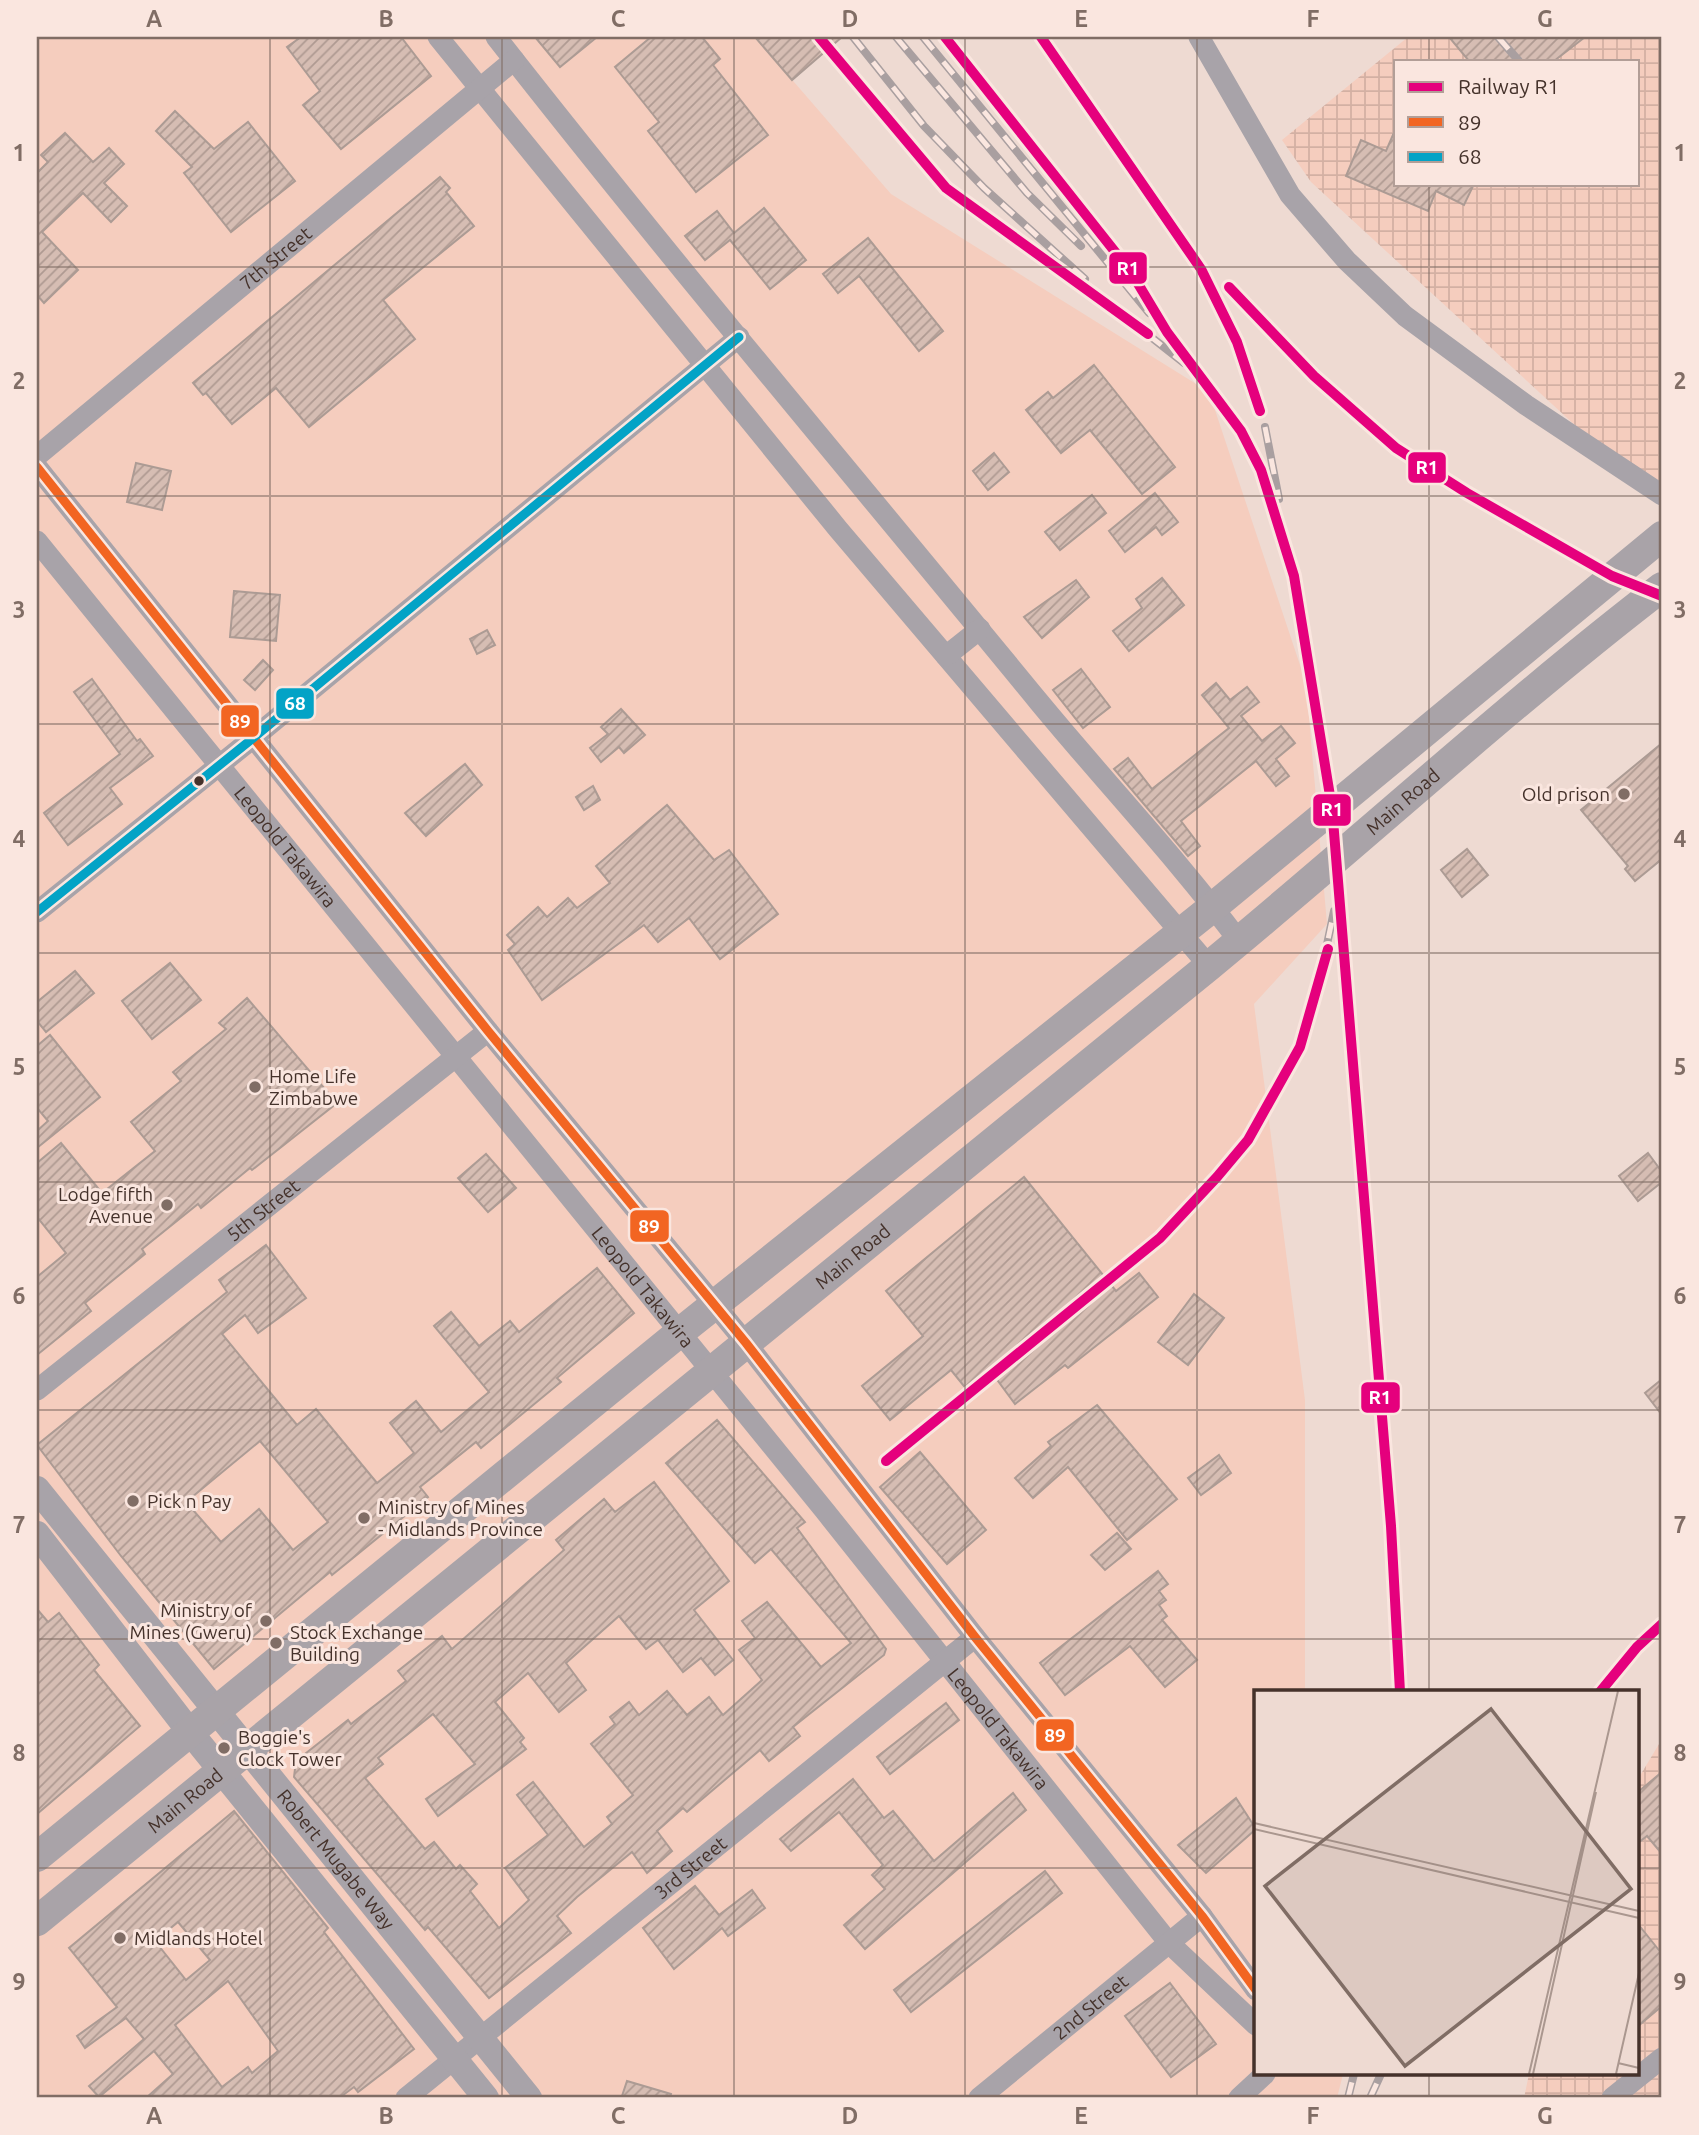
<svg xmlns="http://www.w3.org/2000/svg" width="1699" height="2135" font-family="Ubuntu,sans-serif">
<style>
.built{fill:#f5cdbe}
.industrial{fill:url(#industrial-grid);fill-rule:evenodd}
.building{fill:url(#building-hatch);stroke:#ac9b94;stroke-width:2;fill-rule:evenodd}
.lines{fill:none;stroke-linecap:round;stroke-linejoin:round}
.minor{stroke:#a8a3a9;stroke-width:21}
.tertiary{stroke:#a8a3a9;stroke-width:26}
.secondary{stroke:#a9a3a8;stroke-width:30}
.rail-casing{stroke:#a99fa0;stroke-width:8}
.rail{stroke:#fae6df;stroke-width:5;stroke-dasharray:16;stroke-linecap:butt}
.bus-1-casing{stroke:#fae6df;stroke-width:14}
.bus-2-casing{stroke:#fae6df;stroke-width:14}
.bus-1{stroke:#f26522;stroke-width:9}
.bus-2{stroke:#03a3c6;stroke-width:9}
.rail-1-casing{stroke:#fae6df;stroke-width:16}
.rail-1{stroke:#e5007d;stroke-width:10}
.grid{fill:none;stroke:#806d65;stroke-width:2;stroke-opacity:0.55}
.bus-dot{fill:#45322b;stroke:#fae6df;stroke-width:2.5}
.poi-dot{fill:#806d65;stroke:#fae6df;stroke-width:2.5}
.labels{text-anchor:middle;stroke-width:6;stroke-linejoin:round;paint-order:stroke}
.street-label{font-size:19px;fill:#45322b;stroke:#fae6df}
.poi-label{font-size:19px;fill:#45322b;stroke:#fae6df;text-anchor:start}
.inset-road{fill:none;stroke:#aa978f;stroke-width:2}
.view{fill:#806d65;fill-opacity:0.15;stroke:#806d65;stroke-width:3.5}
.inset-edge{fill:none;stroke:#45322b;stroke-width:3.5}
.line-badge{stroke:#fae6df;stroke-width:2.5}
.badge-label{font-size:19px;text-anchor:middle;font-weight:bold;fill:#fff}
.neatline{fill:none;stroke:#806d65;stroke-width:2.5}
.grid-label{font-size:23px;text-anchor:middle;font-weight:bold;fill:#806d65}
</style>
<defs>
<pattern id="industrial-grid" width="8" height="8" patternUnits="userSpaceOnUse" patternTransform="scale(1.75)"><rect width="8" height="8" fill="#f5cdbe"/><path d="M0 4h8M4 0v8" fill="none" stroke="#d3b0a3"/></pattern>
<pattern id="building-hatch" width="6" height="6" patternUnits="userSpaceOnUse" patternTransform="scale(1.75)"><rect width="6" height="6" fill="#d6bdb3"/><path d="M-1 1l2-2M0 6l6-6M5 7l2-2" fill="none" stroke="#af9a92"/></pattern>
</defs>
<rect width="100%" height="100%" fill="#eedad2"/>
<polygon class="built" points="37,37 755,37 891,194 1209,392 1306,683 1327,924 1254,1004 1305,1400 1305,1692 1256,1692 1256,2074 1343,2074 1337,2098 37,2098"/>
<g class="industrial">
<path d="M1408 37H1662V500L1654 498 1311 182 1282 140ZM1396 61H1638V184H1396Z"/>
<polygon points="1662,1739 1662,2098 1524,2098 1529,2074 1638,2074 1638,1779"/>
</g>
<g class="building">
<polygon points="301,37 401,37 431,76 341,149 303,105 320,91 287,47"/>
<polygon points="535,37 597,37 560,67"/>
<polygon points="651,37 702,37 720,59 713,65 768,135 696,192 648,131 659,122 615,67"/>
<polygon points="755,37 842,37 792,80"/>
<polygon points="1449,37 1585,37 1554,61 1469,61"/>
<polygon points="175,111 214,149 248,122 295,181 231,232 184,173 192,167 156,131"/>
<polygon points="1396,128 1396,184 1474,184 1464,205 1436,191 1428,211 1346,176 1361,140 1386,151"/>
<polygon points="65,133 93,162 109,148 124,164 104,183 127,206 111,222 83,193 42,232 78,270 44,303 37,295 37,173 48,162 41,155"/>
<polygon points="440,177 450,188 446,192 474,226 383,300 415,339 309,427 276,388 232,424 206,393 203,395 193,383"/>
<polygon points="764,208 806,260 770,289 730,240 705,260 685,236 717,211 734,233"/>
<polygon points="868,238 943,331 919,351 859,276 838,293 823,274"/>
<polygon points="1094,365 1175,467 1142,494 1090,430 1061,453 1026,410 1048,392 1053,398"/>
<polygon points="994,453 1009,472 988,490 973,471"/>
<polygon points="136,463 171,471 162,510 127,502"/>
<polygon points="1155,493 1178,522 1162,535 1156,527 1125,552 1109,531"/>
<polygon points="1092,495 1106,513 1060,550 1045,532"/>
<polygon points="1162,578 1184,605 1129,651 1113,631 1142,608 1136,599"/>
<polygon points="1076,580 1089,597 1042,638 1024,617"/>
<polygon points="234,591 280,595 276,641 230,637"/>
<polygon points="487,630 495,645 477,654 470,639"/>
<polygon points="263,660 273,670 255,690 244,680"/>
<polygon points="1081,669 1110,707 1083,728 1053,690"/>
<polygon points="92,679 137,741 140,739 153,756 110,788 122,804 68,845 44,813 120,754 74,692"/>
<polygon points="1216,683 1230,700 1247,687 1259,702 1241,716 1262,741 1281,726 1295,743 1276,759 1289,776 1276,786 1256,761 1181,821 1200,846 1188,856 1114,769 1128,758 1152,789 1229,728 1202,695"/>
<polygon points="621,709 645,735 624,753 619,747 601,762 590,748 608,734 601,727"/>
<polygon points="1662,743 1662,859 1635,881 1625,869 1628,866 1581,810"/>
<polygon points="465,764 482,785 426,836 405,813"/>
<polygon points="593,786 600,800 584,810 576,797"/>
<polygon points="667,805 714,860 729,850 778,914 720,959 689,918 658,942 644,925 542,1000 508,950 515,944 507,935 538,907 547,917 568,898 577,908 610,883 596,866"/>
<polygon points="1467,849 1488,875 1462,897 1441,870"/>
<polygon points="170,963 201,1000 152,1039 122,1001"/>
<polygon points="75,971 94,993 46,1032 37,1021 37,1002"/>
<polygon points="247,998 337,1103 252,1170 250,1168 201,1208 198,1204 142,1249 145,1254 85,1303 91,1311 37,1355 37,1277 66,1253 37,1217 37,1163 61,1143 102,1193 155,1151 131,1122 181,1081 173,1072 226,1029 219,1023"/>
<polygon points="50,1035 100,1097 37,1148 37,1131 48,1121 37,1108 37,1046"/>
<polygon points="1648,1153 1662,1172 1662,1182 1638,1201 1619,1176"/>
<polygon points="486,1154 516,1188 488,1212 458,1178"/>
<polygon points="1024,1177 1116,1291 1139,1273 1158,1297 1068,1368 1065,1365 1015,1404 995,1377 972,1396 951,1370 890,1420 862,1386 923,1336 886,1291"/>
<path d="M266 1245 306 1298 258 1333 245 1315 222 1334 297 1425 316 1409 377 1483 414 1453 390 1423 416 1401 441 1432 489 1392 434 1326 451 1312 479 1346 510 1321 519 1332 597 1268 634 1313 557 1378 561 1382 481 1448 476 1442 420 1487 428 1497 332 1575 330 1572 214 1669 121 1556 37 1445 227 1292 219 1280ZM260 1441 328 1522 293 1550 259 1509 221 1542 186 1502Z"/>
<polygon points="1194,1294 1224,1318 1188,1365 1158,1342"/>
<polygon points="1662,1379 1662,1415 1645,1393"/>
<polygon points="1097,1405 1177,1499 1127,1540 1068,1467 1033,1498 1015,1478 1051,1446 1048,1442"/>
<polygon points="717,1420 805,1522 797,1528 886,1649 884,1655 793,1727 800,1736 769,1761 760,1750 687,1812 683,1808 657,1831 672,1851 647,1873 632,1852 577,1897 557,1916 571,1933 489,1998 428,1927 425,1930 294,1777 296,1761 348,1720 351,1724 406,1681 398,1671 442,1636 452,1649 564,1550 556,1540 604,1499 615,1512 654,1482 729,1581 694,1610 733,1660 715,1675 701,1658 683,1672 658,1640 646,1649 619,1616 566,1663 586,1690 559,1712 528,1673 495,1702 524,1738 520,1742 526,1749 438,1816 426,1799 475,1764 433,1714 378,1758 383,1764 365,1778 425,1849 434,1842 456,1869 460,1865 477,1884 470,1891 499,1928 529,1900 505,1868 548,1835 517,1795 533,1782 584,1847 612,1824 607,1817 633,1795 591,1744 615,1724 610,1717 629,1702 639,1715 667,1691 687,1715 709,1697 723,1715 762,1680 739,1650 755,1638 742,1621 767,1602 821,1667 851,1643 771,1549 755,1563 666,1463"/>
<polygon points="920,1452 986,1530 947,1564 880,1487"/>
<polygon points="1219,1455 1231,1473 1201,1495 1188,1478"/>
<polygon points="1117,1533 1131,1549 1105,1570 1091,1555"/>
<polygon points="1158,1571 1168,1584 1159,1591 1166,1600 1159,1605 1167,1616 1162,1620 1197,1660 1165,1687 1130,1646 1065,1695 1040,1663"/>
<polygon points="37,1609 48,1622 59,1613 99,1665 94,1670 140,1726 37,1814"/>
<polygon points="946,1703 959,1720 890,1774 877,1757"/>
<polygon points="1662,1772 1662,1854 1647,1836 1638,1843 1638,1792"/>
<polygon points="853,1779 884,1818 893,1811 934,1861 1013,1793 1026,1810 865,1949 844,1925 885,1889 872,1875 883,1865 839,1812 791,1851 780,1839"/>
<polygon points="1236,1798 1256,1829 1206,1873 1178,1845"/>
<path d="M234 1811 328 1928 324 1932 414 2049 358 2092 354 2087 339 2098H146L173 2074 154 2051 99 2097 89 2086 144 2039 126 2018 85 2048 77 2036 117 2007 69 1948ZM178 1922 210 1960 186 1980 155 1941ZM228 1981 278 2051 252 2073 248 2067 222 2087 175 2025Z"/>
<polygon points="1045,1871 1062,1893 911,2012 894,1990"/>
<polygon points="695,1886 719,1915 752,1890 765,1908 728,1936 722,1928 674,1969 643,1928"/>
<polygon points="1638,1924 1662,1954 1662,2006 1638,2026"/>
<polygon points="1170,1983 1216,2044 1171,2077 1125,2016"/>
<polygon points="627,2081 671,2094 670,2098 622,2096"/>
</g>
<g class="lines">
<g class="minor">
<polyline points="438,37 838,529 1209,966"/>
<path d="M496 37C672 262 858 481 1039 702 1105 782 1177 858 1239 941"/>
<polyline points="1199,37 1290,195 1347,261 1405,316 1526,405 1662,495"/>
<path id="s1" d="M37 456 514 60"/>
<polyline points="37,467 488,1031 746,1343 975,1637 1202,1916 1256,1990"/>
<path id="s2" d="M37 541 825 1511 1169 1943 1256 2025"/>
<polyline points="946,656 980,629"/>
<polyline points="37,912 252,739 739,337"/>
<path id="s3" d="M37 1390 488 1031"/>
<path id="s4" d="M406 2098 975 1637"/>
<path id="s5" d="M979 2098 1202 1916"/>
<polyline points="1239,2098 1265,2074"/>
<polyline points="1612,2098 1662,2058"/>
</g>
<g class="tertiary">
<path id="s6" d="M37 1489 529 2098"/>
<polyline points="37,1534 190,1732 486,2098"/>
</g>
<g class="secondary">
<polyline points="37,1857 679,1333 1213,907 1662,536"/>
<path id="s7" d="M37 1921 1209 966C1361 841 1506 707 1662 587"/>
</g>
<g class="rail-casing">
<g id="rail">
<polyline points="819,37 946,188 1017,243 1113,307 1184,363"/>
<polyline points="853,37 924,126 984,188 1085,279"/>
<polyline points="896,37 1027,193 1081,246"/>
<polyline points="923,37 1149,313"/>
<polyline points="945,37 1131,272 1167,332 1241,431 1261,470 1294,576 1332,808 1391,1526 1400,1692"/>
<polyline points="1041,37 1152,196"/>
<polyline points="1498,37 1519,61"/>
<polyline points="1265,427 1279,499"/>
<polyline points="886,1461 1160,1238 1248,1140 1300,1047 1317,992 1334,911"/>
<polyline points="1600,1692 1637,1647 1662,1624"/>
<polyline points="1348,2098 1354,2074"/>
<polyline points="1370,2098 1381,2074"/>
</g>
</g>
<use href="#rail" class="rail"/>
<g class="bus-1-casing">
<polyline id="bus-1" points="37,467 488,1031 746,1343 975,1637 1202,1916 1256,1990"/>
</g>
<g class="bus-2-casing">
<polyline id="bus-2" points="37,912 252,739 739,337"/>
</g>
<use href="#bus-1" class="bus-1"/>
<use href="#bus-2" class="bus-2"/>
<g class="rail-1-casing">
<g id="rail-1">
<polyline points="819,37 946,188 1148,334"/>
<polyline points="945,37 1131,272 1167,332 1241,431 1261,470 1294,576 1332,808 1391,1526 1400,1692"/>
<polyline points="1041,37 1201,269 1237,342 1260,411"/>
<polyline points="1229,287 1314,376 1396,448 1467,493 1612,576 1662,596"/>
<polyline points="886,1461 1160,1238 1217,1177 1248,1140 1300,1047 1328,949"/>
<polyline points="1600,1692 1637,1647 1662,1624"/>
</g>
</g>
<use href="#rail-1" class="rail-1"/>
</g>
<path class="grid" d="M270 37V2098M502 37V2098M734 37V2098M965 37V2098M1197 37V2098M1429 37V61M1429 184V1692M37 267H1662M37 496H1662M37 724H1662M37 953H1662M37 1182H1662M37 1410H1662M37 1639H1662M37 1868H1256M1638 1868H1662M1429 2074V2098"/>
<circle class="bus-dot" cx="199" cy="781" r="6"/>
<g class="poi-dot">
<circle cx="1624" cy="794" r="7"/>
<circle cx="255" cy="1087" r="7"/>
<circle cx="167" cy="1205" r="7"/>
<circle cx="133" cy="1501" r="7"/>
<circle cx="364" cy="1518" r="7"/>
<circle cx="266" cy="1621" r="7"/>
<circle cx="276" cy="1643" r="7"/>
<circle cx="224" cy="1748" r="7"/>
<circle cx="120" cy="1938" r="7"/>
</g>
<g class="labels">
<g class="street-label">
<text dy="7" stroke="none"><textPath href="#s1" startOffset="310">7th Street</textPath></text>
<text dy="7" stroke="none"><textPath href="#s7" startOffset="1766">Main Road</textPath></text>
<text dy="7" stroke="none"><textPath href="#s2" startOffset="394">Leopold Takawira</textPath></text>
<text dy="7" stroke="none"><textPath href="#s3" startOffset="289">5th Street</textPath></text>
<text dy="7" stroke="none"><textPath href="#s7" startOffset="1052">Main Road</textPath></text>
<text dy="7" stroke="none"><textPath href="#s2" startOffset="961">Leopold Takawira</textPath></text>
<text dy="7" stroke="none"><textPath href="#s2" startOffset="1528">Leopold Takawira</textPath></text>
<text dy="7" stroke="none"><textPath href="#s7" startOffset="191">Main Road</textPath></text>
<text dy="7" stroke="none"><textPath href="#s6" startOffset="476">Robert Mugabe Way</textPath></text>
<text dy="7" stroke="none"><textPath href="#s4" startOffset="366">3rd Street</textPath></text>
<text dy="7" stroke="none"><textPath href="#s5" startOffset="144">2nd Street</textPath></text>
</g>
<g class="poi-label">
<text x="1610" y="801" text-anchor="end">Old prison</text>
<text x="269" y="1083">Home Life<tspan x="269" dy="22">Zimbabwe</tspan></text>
<text x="153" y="1201" text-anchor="end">Lodge fifth<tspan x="153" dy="22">Avenue</tspan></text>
<text x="147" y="1508">Pick n Pay</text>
<text x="378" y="1514">Ministry of Mines<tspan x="378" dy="22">- Midlands Province</tspan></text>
<text x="252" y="1617" text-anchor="end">Ministry of<tspan x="252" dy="22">Mines (Gweru)</tspan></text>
<text x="290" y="1639">Stock Exchange<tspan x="290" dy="22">Building</tspan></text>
<text x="238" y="1744">Boggie's<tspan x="238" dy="22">Clock Tower</tspan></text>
<text x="134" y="1945">Midlands Hotel</text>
</g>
</g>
<g transform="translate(1254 1690)">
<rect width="385" height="385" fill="#eedad2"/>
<path class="inset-road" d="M0 133 385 221M0 139 385 228M364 373 385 378M275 384 364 1M279 384 342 102M362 384 385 283"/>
<path class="view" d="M237 19 377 199 151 376 11 196Z"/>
<rect width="385" height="385" class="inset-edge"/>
</g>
<g class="line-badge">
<rect x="1108" y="251" width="40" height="34" rx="7" fill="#e5007d"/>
<rect x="1407" y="451" width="40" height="33" rx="7" fill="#e5007d"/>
<rect x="275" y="687" width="40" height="33" rx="7" fill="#03a3c6"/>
<rect x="220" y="704" width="40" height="34" rx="7" fill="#f26522"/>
<rect x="1312" y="793" width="40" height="34" rx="7" fill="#e5007d"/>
<rect x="629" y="1209" width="41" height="34" rx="7" fill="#f26522"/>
<rect x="1360" y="1381" width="41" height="33" rx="7" fill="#e5007d"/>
<rect x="1035" y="1718" width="40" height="34" rx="7" fill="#f26522"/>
</g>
<g class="badge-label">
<text x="1128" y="275">R1</text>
<text x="1427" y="474">R1</text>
<text x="295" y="710">68</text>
<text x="240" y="728">89</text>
<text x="1332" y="816">R1</text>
<text x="649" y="1233">89</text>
<text x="1380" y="1404">R1</text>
<text x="1055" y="1742">89</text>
</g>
<rect width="1699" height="2135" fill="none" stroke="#fae6df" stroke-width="77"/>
<rect x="1394" y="60" width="245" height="126" fill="#fae6df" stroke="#b29e97" stroke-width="2"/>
<rect x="1408" y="82" width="35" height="10" fill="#e5007d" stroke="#b29e97" stroke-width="2"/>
<text x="1458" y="94" font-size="21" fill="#45322b">Railway R1</text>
<rect x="1408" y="117" width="35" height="10" fill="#f26522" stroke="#b29e97" stroke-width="2"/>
<text x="1458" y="130" font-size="21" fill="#45322b">89</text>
<rect x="1408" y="152" width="35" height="10" fill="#03a3c6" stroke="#b29e97" stroke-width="2"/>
<text x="1458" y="164" font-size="21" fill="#45322b">68</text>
<rect x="38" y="38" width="1622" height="2058" class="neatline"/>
<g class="grid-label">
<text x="154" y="27">A</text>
<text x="386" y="27">B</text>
<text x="618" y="27">C</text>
<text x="850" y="27">D</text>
<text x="1081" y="27">E</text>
<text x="1313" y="27">F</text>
<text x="1545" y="27">G</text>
<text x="19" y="161">1</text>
<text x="1680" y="161">1</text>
<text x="19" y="389">2</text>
<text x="1680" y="389">2</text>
<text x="19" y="618">3</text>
<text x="1680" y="618">3</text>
<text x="19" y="847">4</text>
<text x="1680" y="847">4</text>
<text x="19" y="1075">5</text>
<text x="1680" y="1075">5</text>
<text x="19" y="1304">6</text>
<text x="1680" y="1304">6</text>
<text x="19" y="1533">7</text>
<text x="1680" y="1533">7</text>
<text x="19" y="1761">8</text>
<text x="1680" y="1761">8</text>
<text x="19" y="1990">9</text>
<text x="1680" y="1990">9</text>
<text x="154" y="2124">A</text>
<text x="386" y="2124">B</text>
<text x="618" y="2124">C</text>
<text x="850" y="2124">D</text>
<text x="1081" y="2124">E</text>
<text x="1313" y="2124">F</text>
<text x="1545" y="2124">G</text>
</g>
</svg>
